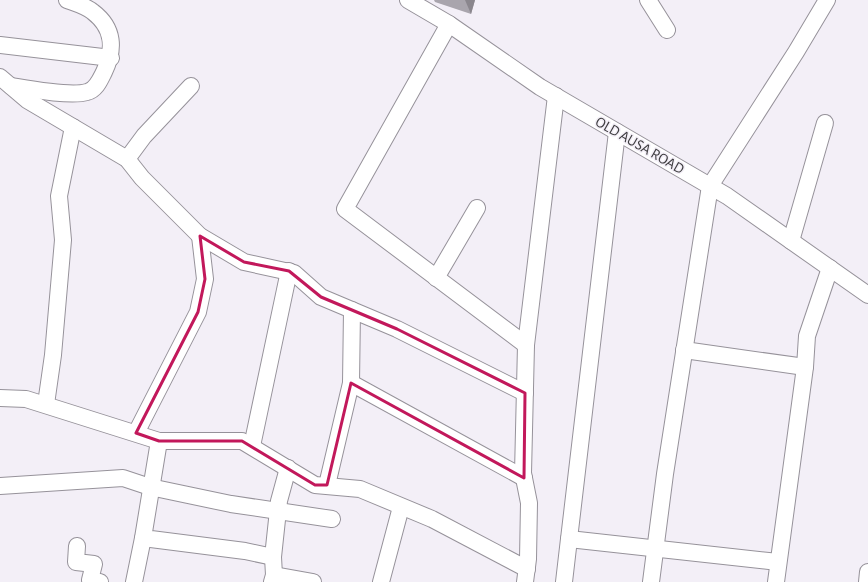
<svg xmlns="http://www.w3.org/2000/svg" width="868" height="582" font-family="'Alegreya Sans',sans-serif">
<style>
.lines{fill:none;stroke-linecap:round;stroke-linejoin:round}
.minor-casing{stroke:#96929a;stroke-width:18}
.minor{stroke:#fff;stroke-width:16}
.wall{fill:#a9a5ad}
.shaded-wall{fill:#8a868d}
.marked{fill:none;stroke:#c2185b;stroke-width:3;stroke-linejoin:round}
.labels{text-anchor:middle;stroke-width:3;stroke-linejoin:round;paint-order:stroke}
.street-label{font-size:15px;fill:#3d3c3f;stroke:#f3eff7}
</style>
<rect width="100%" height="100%" fill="#f3eff7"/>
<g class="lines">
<g class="minor-casing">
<g id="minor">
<polyline points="408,0 449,24 540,87 727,196 868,295"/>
<polyline points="648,0 667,30"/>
<polyline points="449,24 345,209 526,345"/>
<polyline points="0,45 111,58"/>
<polyline points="0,77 27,100 127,159 142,178 200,236 244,262 294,273 321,297 397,329 525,393"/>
<path d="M11 86C29 89 71 97 87 92 96 90 100 80 104 72 115 49 114 28 93 12 86 6 75 3 67 0"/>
<polyline points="617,132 569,539 778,562"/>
<polyline points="127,159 144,136 191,86"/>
<polyline points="791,241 825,123"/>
<polyline points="436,278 477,208"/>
<polyline points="684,350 805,367"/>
<polyline points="351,383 524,478"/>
<polyline points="0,398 26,399 159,441"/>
<polyline points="46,404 53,355 63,240 59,196 73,127"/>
<polyline points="136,433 198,312 205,279 200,236"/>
<polyline points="252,446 289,271"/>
<polyline points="327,485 351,383 352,310"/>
<polyline points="0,486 123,478 150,487 231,504 332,519"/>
<polyline points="77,546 76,562 94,564 90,580 100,582"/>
<polyline points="273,557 245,551 143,538 159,441 242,441 315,485 360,489 432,519 527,569"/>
<polyline points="274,575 313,582"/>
<polyline points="134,582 143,538"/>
<polyline points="272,582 274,575 273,557 279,501 288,468"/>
<polyline points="381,582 401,507"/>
<polyline points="525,582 528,559 529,503 523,473 526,345 556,96"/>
<polyline points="564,582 569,539"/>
<polyline points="651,582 665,474 710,186 796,52 827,0"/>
<polyline points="776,582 805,367 807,336 830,268"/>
<polyline points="867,582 868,572"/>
</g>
</g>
<use href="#minor" class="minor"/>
</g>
<polygon class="wall" points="434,0 475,0 471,14 435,2"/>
<polygon class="shaded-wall" points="465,0 475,0 471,14"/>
<path class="marked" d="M200 236 244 262 289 271 321 297 397 329 525 393 524 478 351 383 327 485H315L242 441H159L136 433 198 312 205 279Z"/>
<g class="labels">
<g class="street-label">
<text transform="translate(640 145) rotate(30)" y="5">OLD AUSA ROAD</text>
</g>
</g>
</svg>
